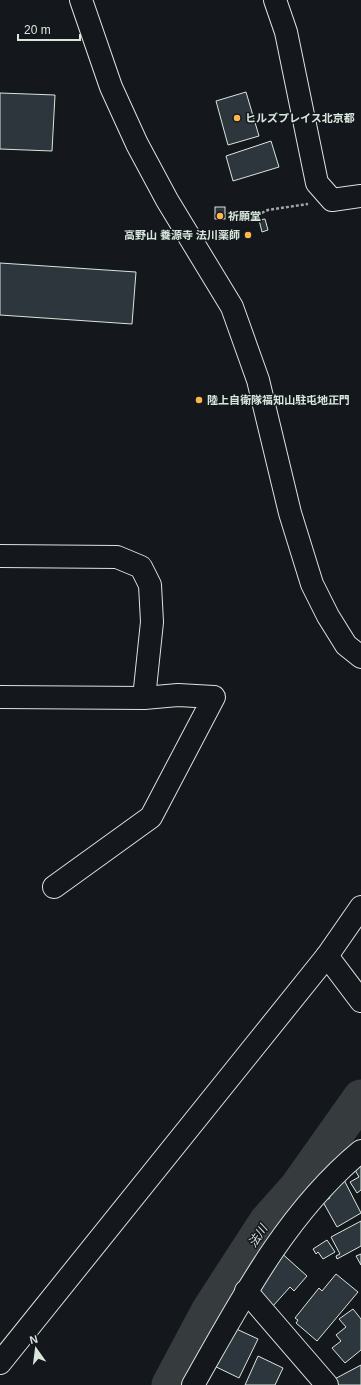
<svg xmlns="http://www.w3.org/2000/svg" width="361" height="1385" font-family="Arial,'Noto Sans JP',sans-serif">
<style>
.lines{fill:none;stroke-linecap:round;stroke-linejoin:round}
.river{stroke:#363b3e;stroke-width:37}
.building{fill:#2c363c;stroke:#d8e6dc}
.minor-casing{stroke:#d8e6dc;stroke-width:24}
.path{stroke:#9da8a2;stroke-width:2.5;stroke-dasharray:3 2;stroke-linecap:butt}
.minor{stroke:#14181c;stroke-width:22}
.poi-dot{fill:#ffb74d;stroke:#14181c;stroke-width:1.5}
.labels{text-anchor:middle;stroke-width:3;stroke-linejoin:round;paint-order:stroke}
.poi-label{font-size:11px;font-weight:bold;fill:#d8e6dc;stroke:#14181c;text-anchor:start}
.water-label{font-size:12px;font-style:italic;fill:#d8e6dc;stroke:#14181c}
</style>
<rect width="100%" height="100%" fill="#14181c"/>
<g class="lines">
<polyline class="river" points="170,1385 210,1310 267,1222 298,1187 361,1098"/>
</g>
<g class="building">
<polygon points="246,92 259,136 228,145 216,101"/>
<polygon points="0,93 55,95 52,151 0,149"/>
<polygon points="271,141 279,167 233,181 226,156"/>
<rect x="215" y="207" width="10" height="12"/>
<polygon points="265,219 268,230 262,232 259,220"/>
<polygon points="0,263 136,272 132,324 0,315"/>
<polygon points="361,1166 361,1190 357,1193 350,1182 359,1177 355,1170"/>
<polygon points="342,1176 361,1213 337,1227 323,1202 330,1198 323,1187"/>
<polygon points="361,1221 361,1246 337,1259 336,1256 340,1254 331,1237"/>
<polygon points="327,1240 335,1252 323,1259 318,1252 316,1254 313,1249"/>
<polygon points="278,1250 307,1276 294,1291 290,1287 273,1306 248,1283"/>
<polygon points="361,1254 361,1265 356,1256"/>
<polygon points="336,1274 358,1292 317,1341 296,1323 298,1320 295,1318 319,1288 322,1291"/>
<polygon points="353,1309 361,1319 361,1350 345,1363 332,1348 341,1341 336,1335 346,1327 339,1319"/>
<polygon points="230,1326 258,1339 239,1378 206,1362"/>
<polygon points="258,1356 283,1368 275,1385 245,1385"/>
<polygon points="361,1365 361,1385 331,1385 329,1382"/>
</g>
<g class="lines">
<g class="minor-casing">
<g id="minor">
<polyline points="81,0 111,87 137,144 167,200 232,307 258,380 290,513 312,584 328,616 346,645 361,657"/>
<polyline points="275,0 286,32 317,183 332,200 361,196"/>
<polyline points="0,556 117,557 141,567 150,585 152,622 144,698"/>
<polyline points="0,697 144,698 178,695 214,697 151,817 54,887"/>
<polyline points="327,956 361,1001"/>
<polyline points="246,1291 327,1385"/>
<polyline points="0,1363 327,956 361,907"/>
<path d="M193 1385C240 1302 286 1213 361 1151"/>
</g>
</g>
<polyline class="path" points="227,213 259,214 268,210 308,204"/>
<use href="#minor" class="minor"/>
</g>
<g class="poi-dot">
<circle cx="237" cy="118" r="4"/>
<circle cx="220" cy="216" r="4"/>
<circle cx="248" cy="235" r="4"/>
<circle cx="199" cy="400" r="4"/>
</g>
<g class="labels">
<g class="poi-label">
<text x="245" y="122">ヒルズプレイス北京都</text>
<text x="228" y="220">祈願堂</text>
<text x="240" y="239" text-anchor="end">高野山 養源寺 法川薬師</text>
<text x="207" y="404">陸上自衛隊福知山駐屯地正門</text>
</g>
<g class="water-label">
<text transform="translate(258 1236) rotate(-57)" y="4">法川</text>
</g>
</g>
<g transform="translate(36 1349) rotate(346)" stroke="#14181c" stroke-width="3" paint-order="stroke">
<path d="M0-3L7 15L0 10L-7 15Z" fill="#d8e6dc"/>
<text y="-6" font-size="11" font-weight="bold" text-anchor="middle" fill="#d8e6dc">N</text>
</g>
<path d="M18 34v6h62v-6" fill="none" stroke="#d8e6dc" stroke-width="2"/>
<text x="24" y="34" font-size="12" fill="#d8e6dc" stroke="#14181c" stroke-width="3" paint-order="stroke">20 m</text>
</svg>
